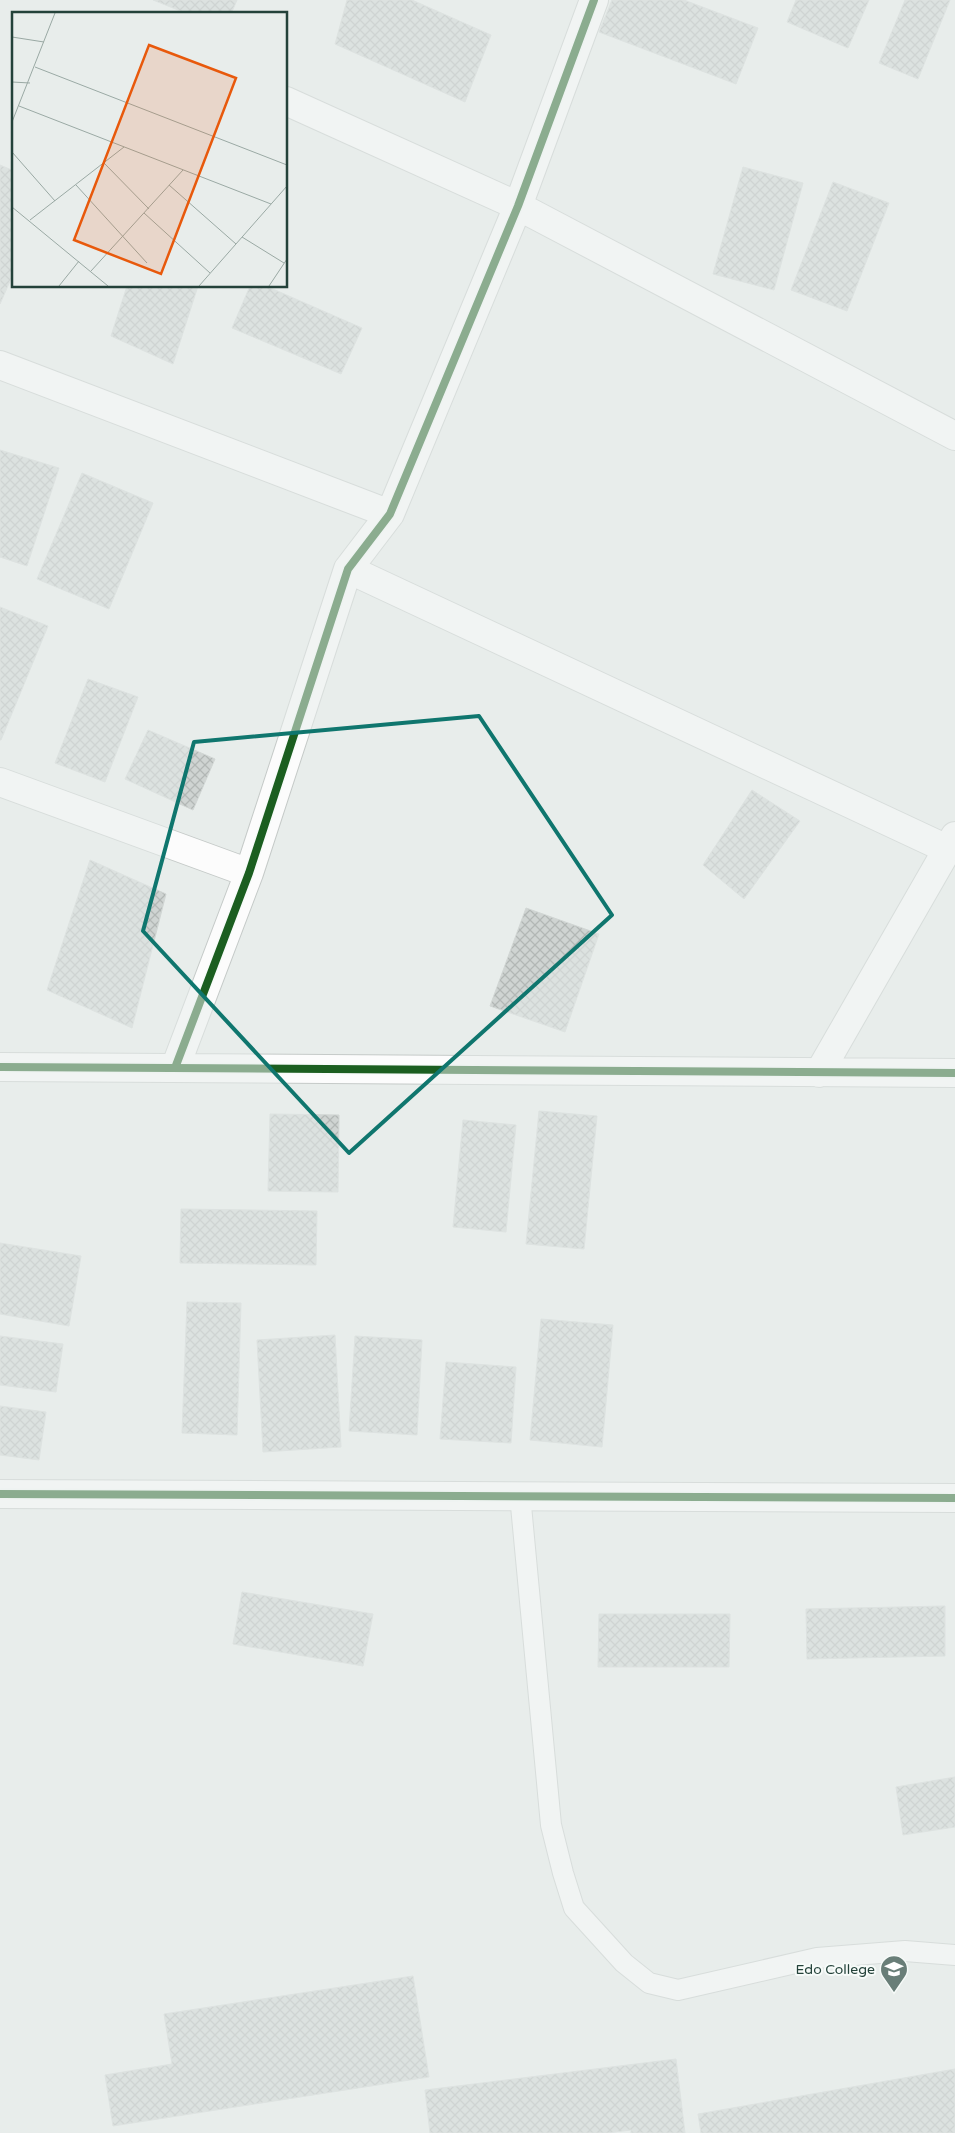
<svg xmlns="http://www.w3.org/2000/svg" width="955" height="2133" font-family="'Varela Round',sans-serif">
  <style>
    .building { fill: url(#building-cross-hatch); stroke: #d1d6d4 }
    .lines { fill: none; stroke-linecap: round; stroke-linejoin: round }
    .lane-casing { stroke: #c5cac8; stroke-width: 22 }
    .street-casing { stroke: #c5cac8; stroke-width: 30 }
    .lane { stroke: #fcfcfc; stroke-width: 20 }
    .street { stroke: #fcfcfc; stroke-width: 28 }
    .cycleway-casing { stroke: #f7fbf9; stroke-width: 11 }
    .cycleway { stroke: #1b5e20; stroke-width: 8 }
    .marked { fill: none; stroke: #0f766e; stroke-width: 4; stroke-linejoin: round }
    .labels { text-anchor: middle; stroke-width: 4; stroke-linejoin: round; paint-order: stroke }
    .poi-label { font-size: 14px; fill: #24423a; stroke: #f7fbf9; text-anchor: end }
    .inset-road { fill: none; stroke: #9aa9a4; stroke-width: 1 }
    .view { fill: #e8590c; fill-opacity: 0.15; stroke: #e8590c; stroke-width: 2.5 }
    .inset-edge { fill: none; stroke: #24423a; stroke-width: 2.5 }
  </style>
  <defs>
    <pattern id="building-cross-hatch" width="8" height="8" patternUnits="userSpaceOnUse" patternTransform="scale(1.25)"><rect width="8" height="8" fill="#cfd4d2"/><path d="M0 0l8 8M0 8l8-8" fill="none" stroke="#b2b7b5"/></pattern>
  </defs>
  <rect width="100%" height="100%" fill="#e8edeb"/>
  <path class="building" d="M 153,0 L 237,0 L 231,14 L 188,14 Z
    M 347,0 L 412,0 L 491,35 L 465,102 L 335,44 Z
    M 612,0 L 684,0 L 758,28 L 736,84 L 599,32 Z
    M 796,0 L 869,0 L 848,48 L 787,22 Z
    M 905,0 L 950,0 L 918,79 L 879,63 Z
    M 0,165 L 14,171 L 14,272 L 0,304 Z
    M 743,167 L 803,183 L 774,290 L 713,274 Z
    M 833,182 L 889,203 L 847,311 L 791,290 Z
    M 127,286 L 198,286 L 173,364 L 111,336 Z
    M 250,286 L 266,286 L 362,328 L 341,374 L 232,328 Z
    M 0,450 L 59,468 L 27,566 L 0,557 Z
    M 82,473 L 153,503 L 109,609 L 37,579 Z
    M 0,607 L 48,626 L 1,740 L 0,740 Z
    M 88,679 L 138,697 L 105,782 L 55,763 Z
    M 148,730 L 215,759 L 193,810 L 125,779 Z
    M 752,790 L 800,821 L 744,899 L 703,865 Z
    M 90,860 L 166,894 L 132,1028 L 47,990 Z
    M 526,908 L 599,934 L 565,1032 L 490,1006 Z
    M 539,1111 L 597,1116 L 584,1249 L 526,1244 Z
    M 270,1114 L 339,1115 L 338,1192 L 268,1191 Z
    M 463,1120 L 516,1125 L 506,1232 L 453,1227 Z
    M 181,1209 L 317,1211 L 316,1265 L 180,1263 Z
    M 0,1243 L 81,1256 L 69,1326 L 0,1314 Z
    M 187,1302 L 241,1303 L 237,1435 L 182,1433 Z
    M 541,1319 L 613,1325 L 602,1447 L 530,1440 Z
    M 335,1335 L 341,1447 L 263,1452 L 257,1340 Z
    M 0,1336 L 63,1344 L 56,1392 L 0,1385 Z
    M 355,1336 L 422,1340 L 417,1435 L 349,1431 Z
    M 446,1362 L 516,1367 L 511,1443 L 440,1439 Z
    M 0,1406 L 46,1412 L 39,1460 L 0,1455 Z
    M 242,1592 L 373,1614 L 363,1666 L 233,1644 Z
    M 945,1606 L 945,1656 L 807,1659 L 806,1609 Z
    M 599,1614 L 730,1614 L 729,1667 L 598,1667 Z
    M 955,1777 L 955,1827 L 903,1835 L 896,1787 Z
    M 413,1976 L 429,2077 L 113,2126 L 105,2075 L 172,2064 L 164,2014 Z
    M 676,2059 L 685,2133 L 631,2133 L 631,2130 L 607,2133 L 430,2133 L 425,2090 Z
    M 955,2069 L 955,2133 L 701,2133 L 698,2114 Z"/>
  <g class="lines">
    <g class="lane-casing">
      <path id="lane" d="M 520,1495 L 551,1825 L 563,1873 L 574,1908 L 624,1963 L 649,1983 L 678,1990 L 817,1958 L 905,1951 L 955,1955"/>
    </g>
    <g class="street-casing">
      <path id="street" d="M 286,101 L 518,206 L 955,436
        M 0,365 L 390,514
        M 348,569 L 947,849
        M 0,782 L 249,873
        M 0,1067 L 955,1073
        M 175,1068 L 249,873 L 348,569 L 390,514 L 518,206 L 594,0
        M 819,1073 L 955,836
        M 0,1494 L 955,1498"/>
    </g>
    <use href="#lane" class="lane"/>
    <use href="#street" class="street"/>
    <g class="cycleway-casing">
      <path id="cycleway" d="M 0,1067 L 955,1073
        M 175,1068 L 249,873 L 348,569 L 390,514 L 518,206 L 594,0
        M 0,1494 L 955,1498"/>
    </g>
    <use href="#cycleway" class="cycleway"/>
  </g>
  <path d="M0 0H955V2133H0ZM 479,716 L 612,915 L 349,1153 L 143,931 L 194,742 Z" fill="#e8edeb" fill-opacity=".55" fill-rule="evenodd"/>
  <path class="marked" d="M 479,716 L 612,915 L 349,1153 L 143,931 L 194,742 Z"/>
  <defs>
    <g id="university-pin" transform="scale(1.4375)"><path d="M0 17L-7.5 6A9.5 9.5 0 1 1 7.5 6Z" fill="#697e78" stroke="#f7fbf9"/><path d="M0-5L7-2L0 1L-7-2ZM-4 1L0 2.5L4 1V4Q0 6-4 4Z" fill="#fff"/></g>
  </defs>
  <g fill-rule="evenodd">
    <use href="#university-pin" x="894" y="1969"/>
  </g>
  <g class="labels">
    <g class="poi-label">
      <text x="875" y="1974">Edo College</text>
    </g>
  </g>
  <g transform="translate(12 12)">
    <rect width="275" height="275" fill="#e8edeb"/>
    <path class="inset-road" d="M 0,25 L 32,30M 23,55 L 275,153M 0,70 L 18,71M 7,94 L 259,192M 0,110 L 43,1M 0,140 L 43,189M 92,151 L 137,197M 64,173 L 135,251M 157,173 L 224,232M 0,195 L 96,274M 132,201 L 198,261M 18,208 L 112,135M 230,225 L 272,251M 79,259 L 171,158M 47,274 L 67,249M 187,274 L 275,174M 257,274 L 275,247"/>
    <path class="view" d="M 137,33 L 224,66 L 149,262 L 62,228 Z"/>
    <rect width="275" height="275" class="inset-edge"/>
  </g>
</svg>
